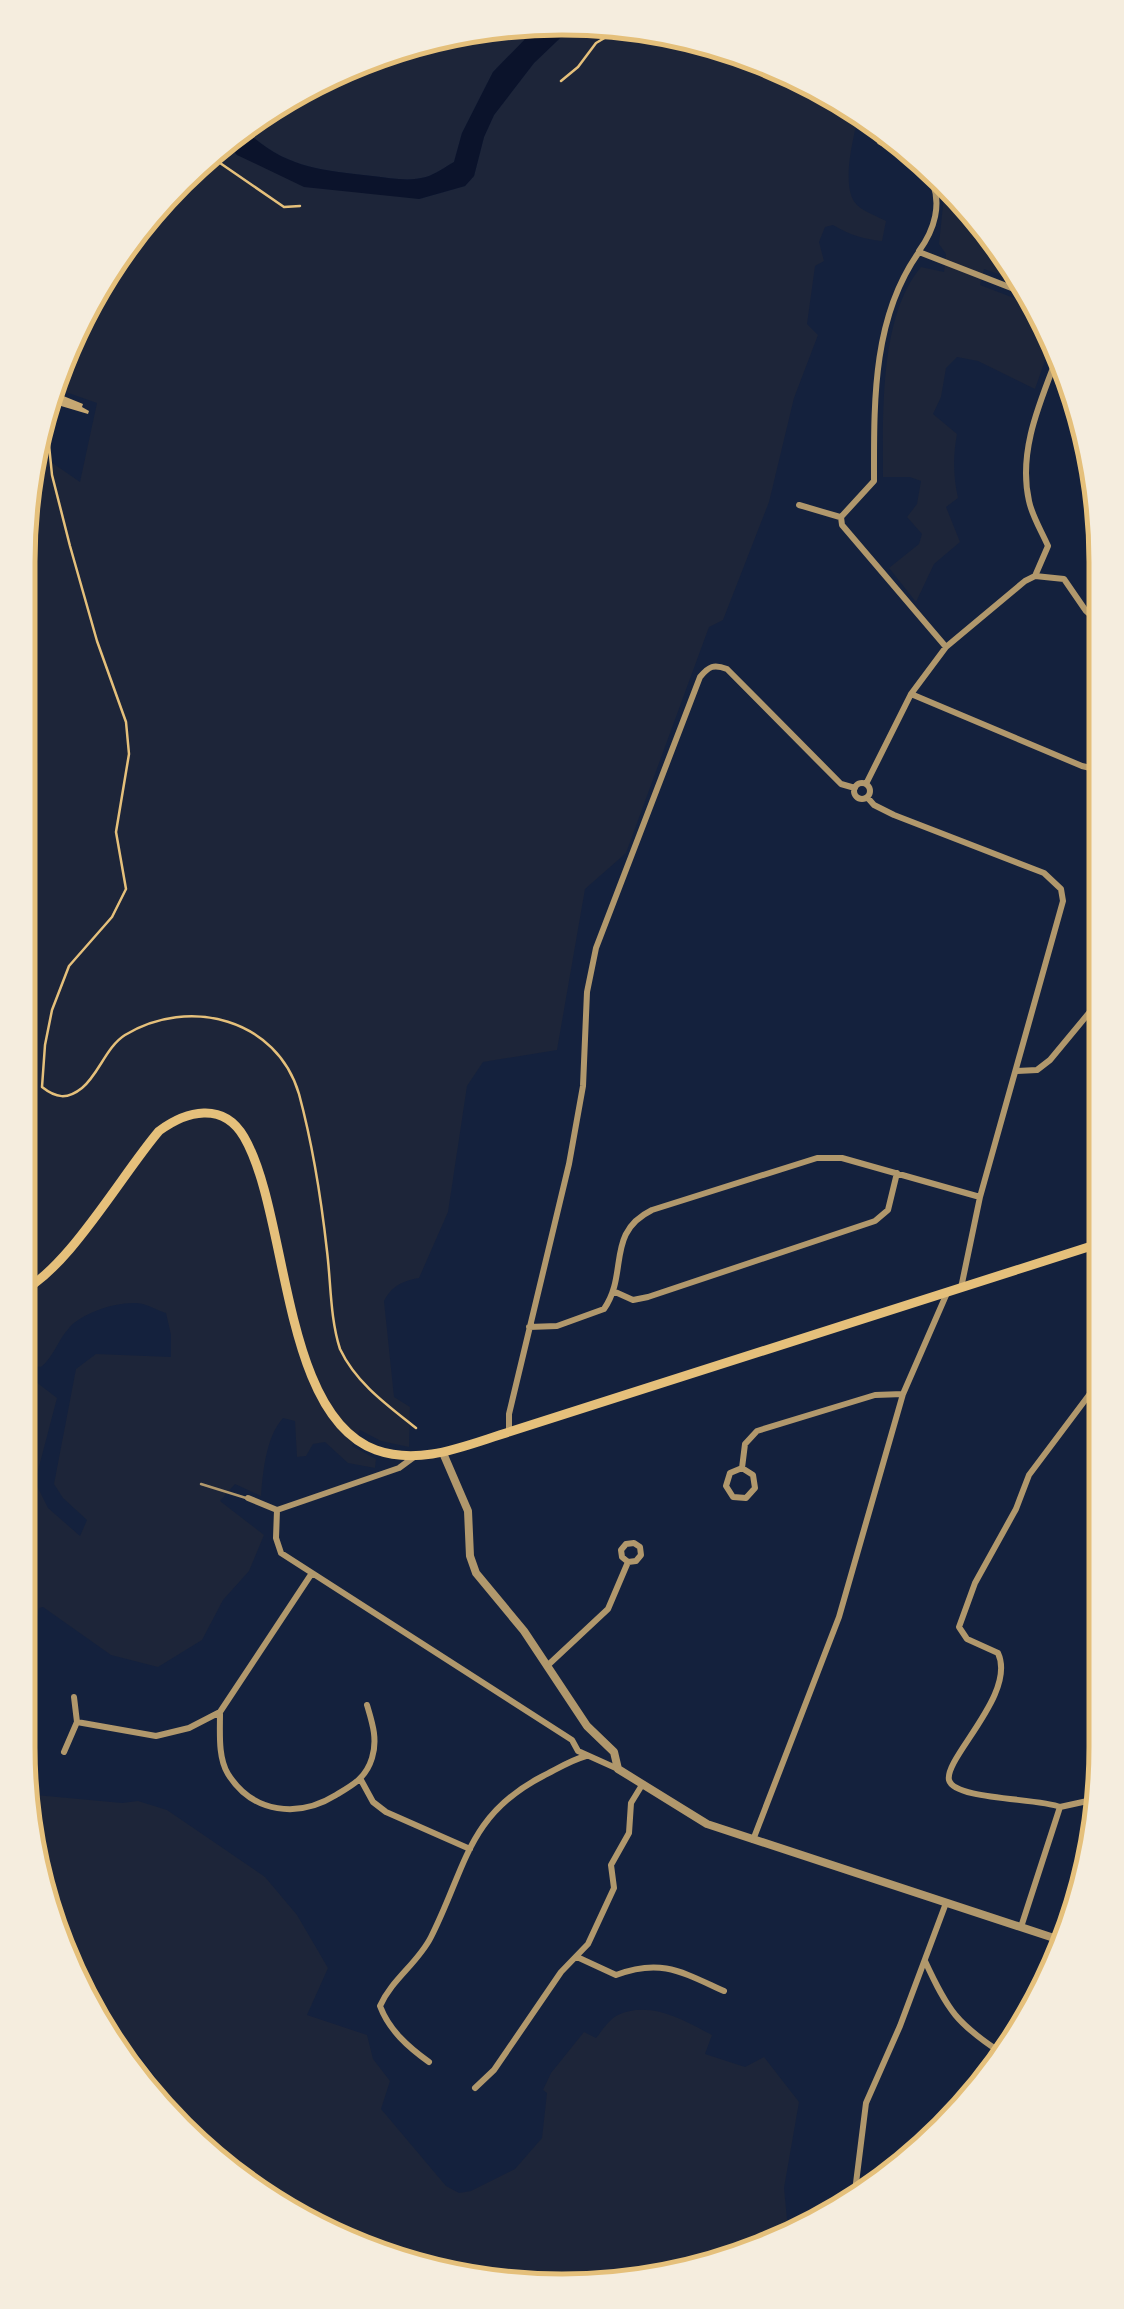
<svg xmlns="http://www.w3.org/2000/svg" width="1124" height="2309" font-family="Rubik,sans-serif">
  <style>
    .green { fill: #1d2539 }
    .water { fill: #0b132b }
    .building { fill: #c6a872 }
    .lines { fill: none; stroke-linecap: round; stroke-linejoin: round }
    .path { stroke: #e5c07b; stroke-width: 2.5 }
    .service { stroke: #b1986c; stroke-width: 2.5 }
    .minor { stroke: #b1986c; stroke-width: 6 }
    .tertiary { stroke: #b1986c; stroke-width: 8 }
    .primary { stroke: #e5c07b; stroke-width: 9 }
    .rim { fill: none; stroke: #e5c07b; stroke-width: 5 }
  </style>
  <rect width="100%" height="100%" fill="#14213d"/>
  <path class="green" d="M 597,19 L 802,73 L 860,109 C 855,131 839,188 857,205 C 864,212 877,216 886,221 L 882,241 C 863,239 850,235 833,225 L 825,227 L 819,242 L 824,261 L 815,266 L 807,324 L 818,335 L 794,398 L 769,502 L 723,620 L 709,627 L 626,853 L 585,889 L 557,1050 L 483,1062 L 467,1086 L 448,1212 L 419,1278 C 402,1281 392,1286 384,1301 L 394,1397 L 410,1407 L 409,1447 L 381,1441 L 360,1430 L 352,1446 L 376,1459 L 375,1468 L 348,1463 L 325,1442 L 313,1444 L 306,1456 L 297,1457 L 295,1421 L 283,1418 C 266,1437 263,1471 261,1496 L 235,1484 L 220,1501 L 264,1535 L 249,1571 L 223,1600 L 202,1640 L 158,1667 L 111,1655 L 43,1607 L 39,1608 L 21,1694 L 21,1733 L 18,1740 L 18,1368 L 57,1398 L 35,1482 L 48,1508 L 80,1536 L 87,1520 L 63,1498 L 54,1484 L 76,1369 L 96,1354 L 171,1357 L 171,1335 L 166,1313 C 158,1311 151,1306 143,1304 C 123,1299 82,1312 69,1328 C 58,1340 54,1356 41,1367 L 31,1366 L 18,1355 L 19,527 L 38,453 L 80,482 L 97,403 L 57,389 L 55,392 L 73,322 L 203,153 L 224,140 L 237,155 L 419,199 L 465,186 L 474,176 L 484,137 L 494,115 L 534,63 L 578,21 Z
    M 537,27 L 493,72 L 462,133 L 454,162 C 445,167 436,174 426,177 C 409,182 390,178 372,176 C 319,170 284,168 244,129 L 386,47 Z
    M 935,171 L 994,231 L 1024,283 L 984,269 L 980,285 L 1038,307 L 1054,335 L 1035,389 L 978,361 L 957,357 L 946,368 L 941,397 L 933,414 L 957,434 C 953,455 953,476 958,498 L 946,507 L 960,542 L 934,564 L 916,602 L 889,568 L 919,544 L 922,534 L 907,517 L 917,504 L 921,481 L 910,477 L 883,477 C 883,415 879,316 921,267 L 944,272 L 946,254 L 939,244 L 944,195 Z
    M 25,1794 L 122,1803 L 138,1801 L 167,1810 L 265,1877 L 297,1915 L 328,1968 L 307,2015 L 367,2035 L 373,2059 L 390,2081 L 381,2109 L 446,2186 L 459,2193 L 471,2191 L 515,2169 L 542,2138 L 547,2093 L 543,2090 L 551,2073 L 584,2032 L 596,2038 C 602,2031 609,2019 618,2015 C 651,2000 685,2021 712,2035 L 705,2054 L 745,2067 L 764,2057 L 799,2102 L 784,2188 L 789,2240 L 633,2287 L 455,2281 L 260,2200 L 192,2137 L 193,2129 L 139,2055 L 119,2057 L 47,1923 Z"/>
  <path class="water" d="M 578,21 L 534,63 L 494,115 L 484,137 L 474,176 L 465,186 L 419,199 L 304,187 L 237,155 L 224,140 L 244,129 C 284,168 319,170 372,176 C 390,178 409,182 426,177 C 436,174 445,167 454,162 L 462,133 L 493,72 L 537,27 Z"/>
  <path class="building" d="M 56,393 L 83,404 L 82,407 L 89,411 L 88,414 L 61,406 L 52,431 L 45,429 Z"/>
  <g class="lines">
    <path class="path" d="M 561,81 L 578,67 L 596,43 L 625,26
      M 204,152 L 284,207 L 300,206
      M 48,435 L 52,475 L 70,546 L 97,641 L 126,722 L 129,754 L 116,832 L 126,889 L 112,917 L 69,966 L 52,1010 L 45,1045 L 42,1087 C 56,1098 67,1100 82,1088 C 99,1074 106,1047 125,1035 C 189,996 277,1019 299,1094 C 313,1146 321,1197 327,1251 C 331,1283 330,1318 340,1349 C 356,1383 387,1405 416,1428"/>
    <path class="service" d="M 201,1484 L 246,1498"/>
    <path class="minor" d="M 880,142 C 936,157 953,204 919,251
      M 1061,347 C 1043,396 1017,448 1029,501 C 1032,516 1042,532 1048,546 L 1035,576 L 1064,579 L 1086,611 L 1102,625
      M 799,505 L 840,517
      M 946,647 L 842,525 L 841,517 L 874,481 C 874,403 872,318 919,252 L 1032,296
      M 911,694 L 1082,766 L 1103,771
      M854 791a8 8 0 1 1 16 0a8 8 0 1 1-16 0Z
      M 866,784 L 911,694 L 946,647 L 1025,581 L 1035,576
      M 867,797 L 874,805 L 894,815 L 1044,873 L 1061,889 L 1063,901 L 980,1197 L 961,1288
      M 1017,1071 L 1037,1070 L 1050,1060 L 1103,996
      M 1099,1243 L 1104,1225
      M 1092,1246 L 1104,1300
      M 613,1291 L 633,1300 L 648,1297 L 875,1221 L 888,1210 L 897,1173
      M 529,1327 L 557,1326 L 604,1309 C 629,1273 605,1233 652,1210 L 817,1158 L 842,1158 L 980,1197
      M 509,1432 L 509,1414 L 569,1164 L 583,1086 L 587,992 L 596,948 L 700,677 C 709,666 714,664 727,669 L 841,784 L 855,788
      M 742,1468 L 745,1444 L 757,1431 L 875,1395 L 903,1394
      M 742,1468 L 753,1475 L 755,1488 L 746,1498 L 733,1497 L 726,1486 L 730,1473 Z
      M 248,1498 L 277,1510 L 399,1468 L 414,1457
      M 277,1510 L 276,1538 L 281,1553 L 572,1740 L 578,1751 L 618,1769
      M 547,1666 L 608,1609 L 628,1562 L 636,1561 L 641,1555 L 640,1547 L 634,1543 L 626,1544 L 621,1550 L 622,1557 L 628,1562
      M 220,1714 C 220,1733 218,1758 228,1774 C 253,1814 299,1818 336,1795 C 353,1785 366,1778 372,1758 C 378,1739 372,1722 367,1705
      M 77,1722 L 156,1736 L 189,1728 L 220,1712 L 312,1573
      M 64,1752 L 77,1722 L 74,1697
      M 361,1780 L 373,1802 L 386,1812 L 470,1849
      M 1060,1807 C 1039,1798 954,1800 949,1780 C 944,1758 1017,1694 998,1653 L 967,1639 L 959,1627 L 975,1583 L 1016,1509 L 1029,1475 L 1104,1375
      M 753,1840 L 839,1617 L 903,1394 L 947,1293
      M 1021,1927 L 1060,1807 L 1101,1798
      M 577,1957 L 616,1975 C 661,1958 682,1972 724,1991
      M 925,1961 C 948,2011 957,2024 1003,2054
      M 429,2062 C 408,2047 389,2030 380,2006 C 392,1979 418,1963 431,1937 C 466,1868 467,1815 543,1776 C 557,1769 571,1760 586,1756
      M 475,2088 L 494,2070 L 561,1972 L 588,1944 L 614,1888 L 611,1865 L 629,1833 L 631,1803 L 642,1785
      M 168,2114 L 180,2119 L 186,2131
      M 854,2199 L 866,2103 L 900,2026 L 946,1903"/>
    <path class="tertiary" d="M 443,1453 L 468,1511 L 470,1556 L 476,1573 L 524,1631 L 587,1726 L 614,1752 L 618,1769 L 707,1824 L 1063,1941"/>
    <path class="primary" d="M 18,1293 C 66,1273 122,1174 159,1131 C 186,1111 223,1101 244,1137 C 289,1214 281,1416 376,1450 C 421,1466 466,1445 509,1432 L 1104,1242"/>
  </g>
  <path d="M0 0H1124V2309H0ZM562 35H562A527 527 0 0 1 1089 562V1747A527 527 0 0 1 562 2274H562A527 527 0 0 1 35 1747V562A527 527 0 0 1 562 35Z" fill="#f5edde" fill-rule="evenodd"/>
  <path class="rim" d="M562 35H562A527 527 0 0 1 1089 562V1747A527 527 0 0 1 562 2274H562A527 527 0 0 1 35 1747V562A527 527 0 0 1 562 35Z"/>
</svg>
